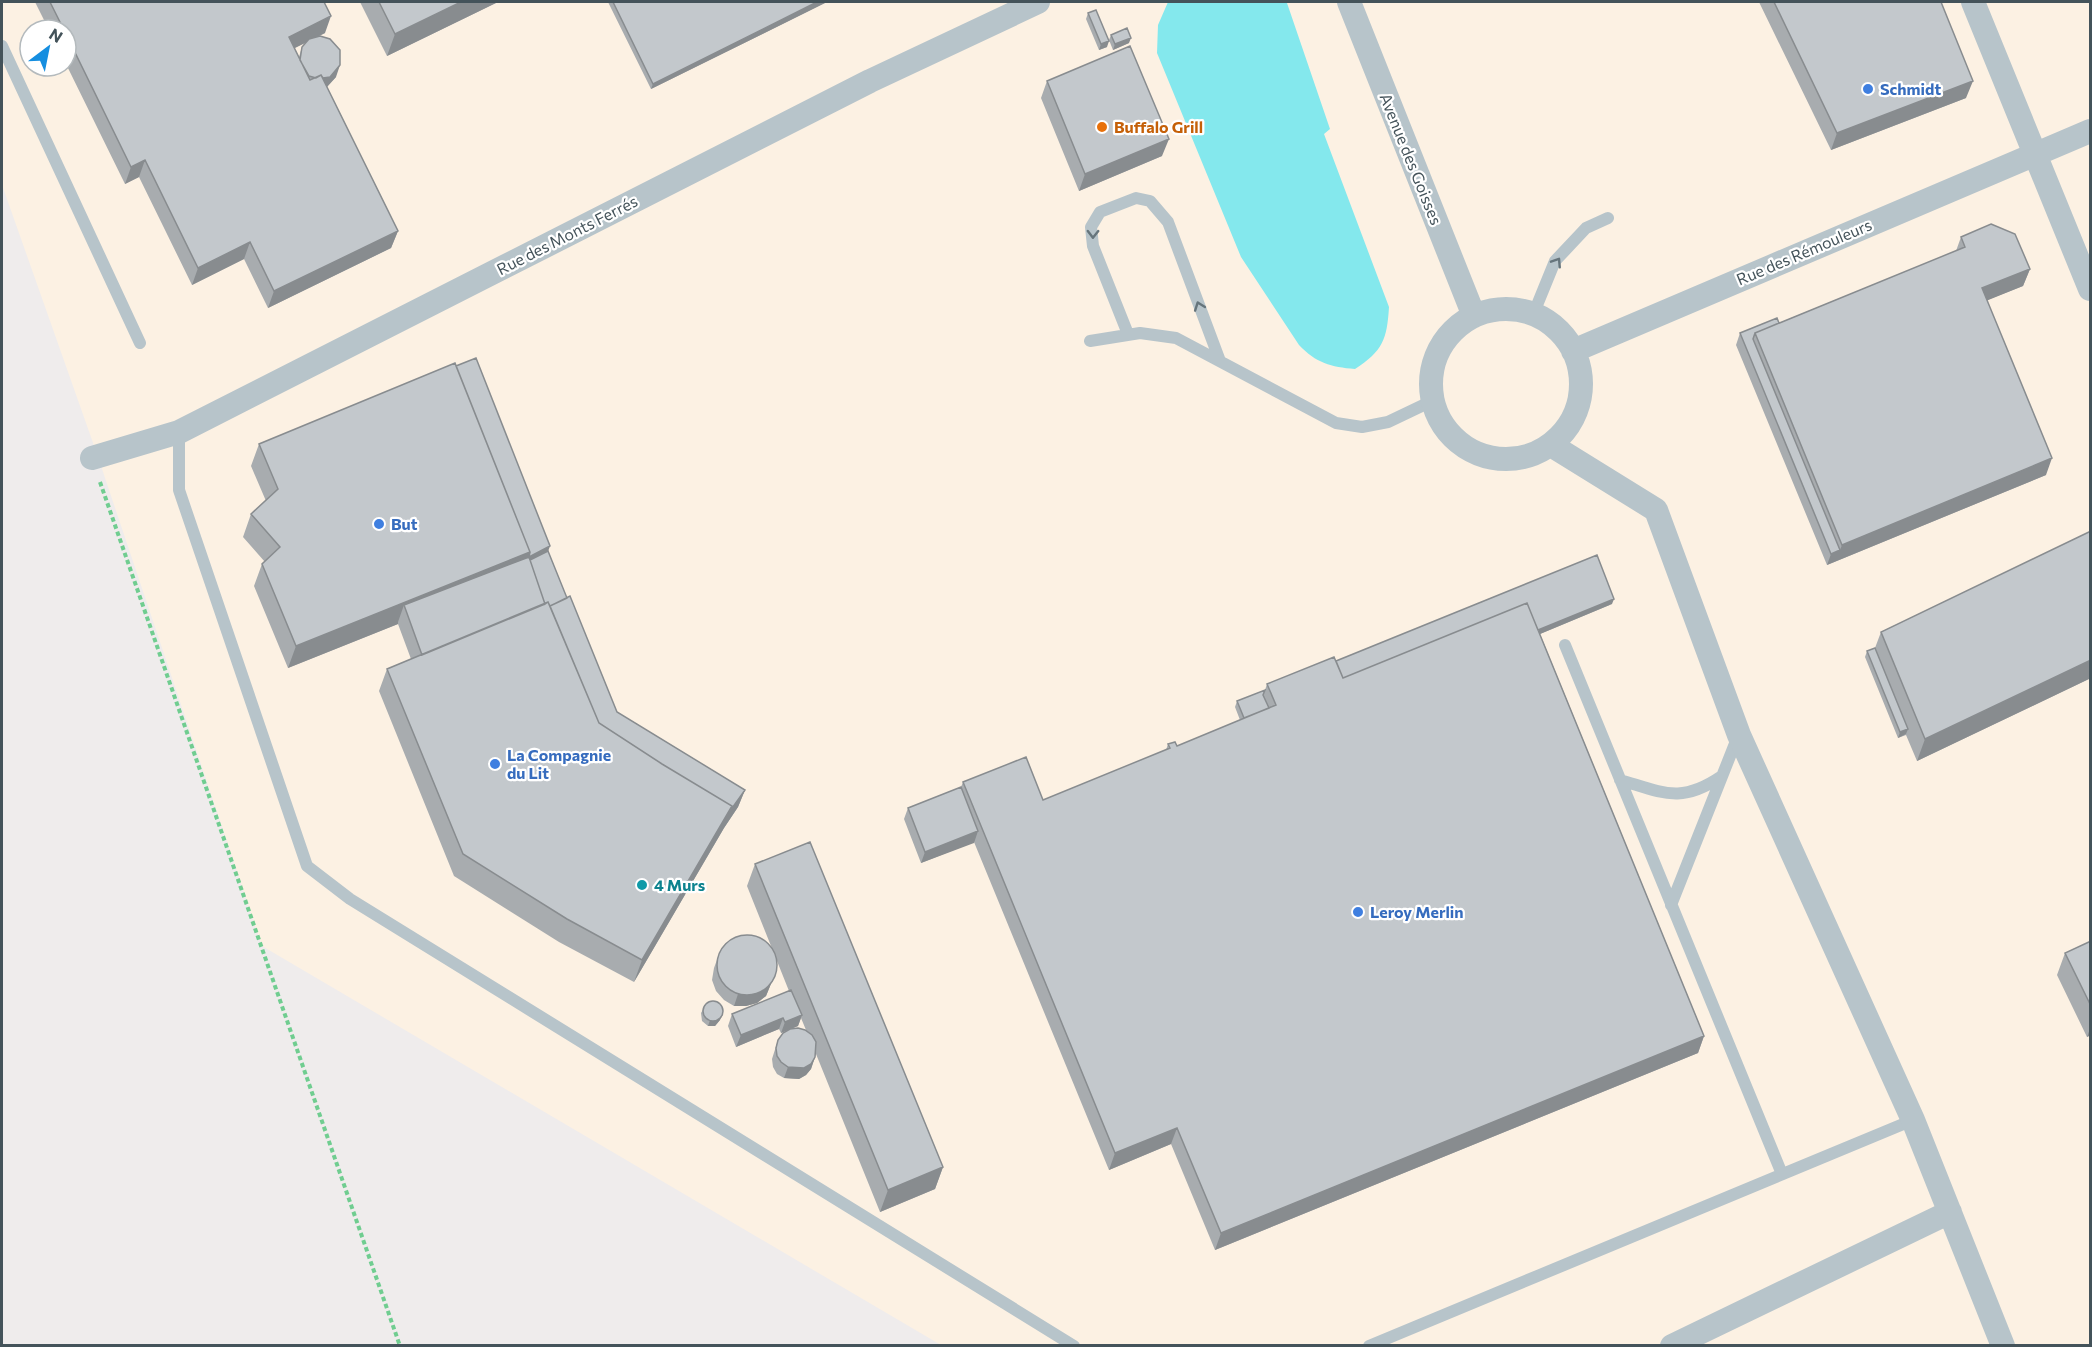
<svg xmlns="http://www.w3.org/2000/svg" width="2092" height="1347" font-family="Commissioner,sans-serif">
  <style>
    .commercial { fill: #fcf1e3; fill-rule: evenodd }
    .water { fill: #84e8ed }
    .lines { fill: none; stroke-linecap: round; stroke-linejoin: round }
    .path { stroke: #70cd90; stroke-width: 4; stroke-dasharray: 4.5 3; stroke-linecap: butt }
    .service { stroke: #b7c4ca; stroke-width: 12 }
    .minor { stroke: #b7c4ca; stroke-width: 24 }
    .wall { fill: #a8acaf; fill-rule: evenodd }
    .shaded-wall { fill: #888c8f }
    .building { fill: #c3c8cc; stroke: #888c8f; stroke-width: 1.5 }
    .oneway { stroke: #66757c }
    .shop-dot { fill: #3f7fe0; stroke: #fff; stroke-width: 2 }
    .food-dot { fill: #e8710a; stroke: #fff; stroke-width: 2 }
    .culture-dot { fill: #0f9aa8; stroke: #fff; stroke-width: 2 }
    .labels { text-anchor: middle; stroke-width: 4.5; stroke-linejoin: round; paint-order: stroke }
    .shop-label { font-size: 16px; font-weight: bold; fill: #366cbe; stroke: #fff; text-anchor: start }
    .food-label { font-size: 16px; font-weight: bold; fill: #c56008; stroke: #fff; text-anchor: start }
    .street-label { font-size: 16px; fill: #44535a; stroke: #fff }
    .culture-label { font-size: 16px; font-weight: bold; fill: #0d838f; stroke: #fff; text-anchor: start }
  </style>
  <rect width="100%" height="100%" fill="#efecec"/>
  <path class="commercial" d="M 2,2 L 2090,2 L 2090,1345 L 941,1345 L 262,946 L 97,454 L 2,185 ZM 30,30 L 66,30 L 66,66 L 30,66 Z"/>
  <path class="water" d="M 1168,2 L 1286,2 L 1287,3 L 1330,129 L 1324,134 L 1389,307 C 1387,339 1383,351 1355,369 C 1331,367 1316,363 1299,345 L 1241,257 L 1157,53 L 1158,25 Z"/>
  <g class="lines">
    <path class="path" d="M 100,482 L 400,1346"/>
    <path class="service" d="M 2,46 L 140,343
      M 1533,315 L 1555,261 L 1586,228 L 1608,218
      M 1128,334 L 1093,246 L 1091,227 L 1100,212 L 1136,198 L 1150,201 L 1168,222 L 1220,361
      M 1090,341 L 1140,333 L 1176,338 L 1336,423 L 1362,427 L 1388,422 L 1432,401
      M 179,432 L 179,490 L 307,866 L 350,899 L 1074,1346
      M 1565,645 L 1782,1174
      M 1620,780 C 1664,793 1681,804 1722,776
      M 1671,905 L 1738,736
      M 1369,1346 L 1913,1120"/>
    <path class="minor" d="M 1349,2 L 1474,316
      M 1973,2 L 2090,289
      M1431 384a75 75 0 1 1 150 0a75 75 0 1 1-150 0Z
      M 1573,351 L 2090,131
      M 1551,445 L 1656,510 L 1739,735 L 1913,1120 L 2003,1346
      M 92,458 L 179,432 L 870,81 L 1038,2
      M 1672,1346 L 1950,1212"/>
  </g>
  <path class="wall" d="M 35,2 L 324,2 L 325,33 L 317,37 L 336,77 L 327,87 L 398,231 L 391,248 L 268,308 L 244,259 L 192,285 L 139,177 L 125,184 L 66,64 L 66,30 L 49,30 ZM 307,42 L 302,47 L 299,57 L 294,48 Z
    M 360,2 L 498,2 L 387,56 Z
    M 608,2 L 827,2 L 651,89 Z
    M 1759,2 L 1941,2 L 1966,98 L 1831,150 Z
    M 1088,13 L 1107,47 L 1099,50 L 1086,19 Z
    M 1111,35 L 1129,43 L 1113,50 L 1109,40 Z
    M 1047,81 L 1162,156 L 1079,191 L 1041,98 Z
    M 1961,237 L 2030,269 L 2023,286 L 1987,300 L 2046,475 L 1827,565 L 1736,345 L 1740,333 L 1779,323 L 1956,251 Z
    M 259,444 L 548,551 L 567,598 L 617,712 L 745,790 L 738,807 L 724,828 L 634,982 L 559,942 L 454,876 L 379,691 L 387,669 L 411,659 L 398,624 L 288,668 L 254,586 L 262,564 L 265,562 L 243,537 L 251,514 L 266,501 L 251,466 Z
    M 2091,531 L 2091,678 L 1917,761 L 1906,735 L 1898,738 L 1865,657 L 1867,651 L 1875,648 L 1881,632 Z
    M 1612,604 L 1540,634 L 1704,1036 L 1698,1053 L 1215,1250 L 1171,1144 L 1109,1170 L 974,842 L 921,863 L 904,819 L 908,808 L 961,787 L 963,782 L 1043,800 L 1166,750 L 1168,744 L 1177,746 L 1240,720 L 1235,707 L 1237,701 L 1265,690 L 1267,684 L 1336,661 Z
    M 755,864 L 943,1167 L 935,1189 L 880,1212 L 816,1054 L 811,1069 L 806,1075 L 799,1079 L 784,1078 L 777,1074 L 773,1067 L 772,1059 L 778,1040 L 786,1031 L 781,1033 L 779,1029 L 736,1047 L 728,1026 L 732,1014 L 789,991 L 747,886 ZM 801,1018 L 806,1030 L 791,1029 L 798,1026 Z
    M 2091,941 L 2091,1035 L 2087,1037 L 2057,975 L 2065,953 Z
    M 718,957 L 775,974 L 766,996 L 757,1003 L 746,1006 L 734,1006 L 724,1000 L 716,991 L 712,980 L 714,968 Z
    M 704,1008 L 720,1020 L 715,1026 L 708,1026 L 702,1021 L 701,1013 Z"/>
  <path class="shaded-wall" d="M 461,2 L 498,2 L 387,56 L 395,34 Z
    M 817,2 L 827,2 L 651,89 L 653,84 Z
    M 331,16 L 325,33 L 283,54 L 289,37 Z
    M 1131,38 L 1129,43 L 1113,50 L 1115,44 Z
    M 1109,41 L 1107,47 L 1099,50 L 1101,44 Z
    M 340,65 L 336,77 L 325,89 L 319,79 Z
    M 1973,81 L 1966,98 L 1831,150 L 1837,133 Z
    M 1169,139 L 1162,156 L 1079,191 L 1085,174 Z
    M 145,160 L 139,177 L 125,184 L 131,167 Z
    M 398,231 L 391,248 L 268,308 L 274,291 Z
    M 250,242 L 244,259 L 192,285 L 198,268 Z
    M 2030,269 L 2023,286 L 1976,305 L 1982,288 Z
    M 2052,458 L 2046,475 L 1827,565 L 1831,554 L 1840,550 L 1842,545 Z
    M 550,546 L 544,563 L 404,605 L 398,622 L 398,624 L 288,668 L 296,646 L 530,552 Z
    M 1614,599 L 1612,604 L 1528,639 L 1530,633 Z
    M 2091,660 L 2091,678 L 1917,761 L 1925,739 Z
    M 1908,729 L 1906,734 L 1898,738 L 1900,732 Z
    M 745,790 L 738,807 L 724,828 L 730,811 Z
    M 732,806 L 724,828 L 634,982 L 642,960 Z
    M 978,831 L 974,843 L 921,863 L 925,852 Z
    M 775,974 L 766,996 L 757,1003 L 746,1006 L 734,1006 L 738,994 Z
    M 723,1014 L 720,1020 L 715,1026 L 708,1026 L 710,1020 Z
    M 802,1015 L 798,1026 L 781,1033 L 785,1022 Z
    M 783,1018 L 779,1029 L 736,1047 L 741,1035 Z
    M 2091,1026 L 2091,1035 L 2087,1037 Z
    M 1704,1036 L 1698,1053 L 1215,1250 L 1221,1233 Z
    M 815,1057 L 811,1069 L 806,1075 L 799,1079 L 784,1078 L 788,1067 Z
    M 1177,1128 L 1171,1144 L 1109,1170 L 1115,1153 Z
    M 943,1167 L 935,1189 L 880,1212 L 888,1190 Z"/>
  <path class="building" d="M 50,2 L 324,2 L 331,16 L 289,37 L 310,80 L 321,75 L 398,231 L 274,291 L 250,242 L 198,268 L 145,160 L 131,167 L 66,34 L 66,30 L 64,30 Z
    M 379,2 L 461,2 L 395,34 Z
    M 613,2 L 817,2 L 653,84 Z
    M 1774,2 L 1941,2 L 1973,81 L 1837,133 Z
    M 1096,10 L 1109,41 L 1101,44 L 1088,13 Z
    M 1127,28 L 1131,38 L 1115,44 L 1111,35 Z
    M 320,36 L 330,39 L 340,50 L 340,65 L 330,77 L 323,78 L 321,75 L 316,78 L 309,76 L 300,60 L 302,47 L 309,39 Z
    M 1130,46 L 1169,139 L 1085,174 L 1047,81 Z
    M 1991,224 L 2015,234 L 2030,269 L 1982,288 L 2052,458 L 1842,545 L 1755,333 L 1965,247 L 1961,237 Z
    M 1777,318 L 1779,323 L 1755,333 L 1753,339 L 1840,550 L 1831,554 L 1740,333 Z
    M 476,358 L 550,546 L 529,557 L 530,552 L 456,366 Z
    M 455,363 L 530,552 L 296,646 L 262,564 L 280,547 L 251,514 L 278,489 L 259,444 Z
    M 2091,531 L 2091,660 L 1925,739 L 1881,632 Z
    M 548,551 L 567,598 L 550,606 L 548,602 L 545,604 L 530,560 Z
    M 1597,555 L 1614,599 L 1538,630 L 1527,603 L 1343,678 L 1336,661 Z
    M 529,557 L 545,604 L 422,655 L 404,605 Z
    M 570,596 L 617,712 L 745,790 L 730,811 L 732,806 L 662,764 L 599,723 L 550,606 Z
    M 548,602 L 599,723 L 662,764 L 732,806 L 642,960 L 567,919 L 463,854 L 387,669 Z
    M 1527,603 L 1704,1036 L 1221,1233 L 1177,1128 L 1115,1153 L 963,782 L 1026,757 L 1043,800 L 1170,748 L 1168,744 L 1175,742 L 1177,746 L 1276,705 L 1267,684 L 1334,657 L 1343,678 Z
    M 1875,648 L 1908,729 L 1900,732 L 1867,651 Z
    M 1265,690 L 1263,695 L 1269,708 L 1244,718 L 1237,701 Z
    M 961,787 L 978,831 L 925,852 L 908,808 Z
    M 810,842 L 943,1167 L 888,1190 L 755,864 Z
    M717 965a30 30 0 1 1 60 0a30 30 0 1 1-60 0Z
    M 2091,941 L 2091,1006 L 2065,953 Z
    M 791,990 L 802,1015 L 785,1022 L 783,1018 L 741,1035 L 732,1014 Z
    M703 1011a10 10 0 1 1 20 0a10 10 0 1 1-20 0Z
    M 798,1028 L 805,1030 L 812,1035 L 816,1042 L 815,1057 L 811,1064 L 804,1068 L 788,1067 L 781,1062 L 777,1056 L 776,1048 L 778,1040 L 783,1033 L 790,1029 Z"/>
  <defs><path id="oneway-chevron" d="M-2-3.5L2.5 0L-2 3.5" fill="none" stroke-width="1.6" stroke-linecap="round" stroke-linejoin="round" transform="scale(1.5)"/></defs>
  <g class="oneway">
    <use href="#oneway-chevron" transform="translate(1093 234) rotate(91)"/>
    <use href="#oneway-chevron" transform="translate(1557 262) rotate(-57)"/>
    <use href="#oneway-chevron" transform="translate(1199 306) rotate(-110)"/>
  </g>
  <g class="shop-dot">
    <circle cx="1868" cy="89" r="6"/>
    <circle cx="379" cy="524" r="6"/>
    <circle cx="495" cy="764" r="6"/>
    <circle cx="1358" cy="912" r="6"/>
  </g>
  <circle class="food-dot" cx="1102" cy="127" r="6"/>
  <circle class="culture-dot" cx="642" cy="885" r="6"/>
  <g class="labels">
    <g class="shop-label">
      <text x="1880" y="95">Schmidt</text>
      <text x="391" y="530">But</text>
      <text x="507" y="761">La Compagnie<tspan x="507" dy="18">du Lit</tspan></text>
      <text x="1370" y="918">Leroy Merlin</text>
    </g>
    <g class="food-label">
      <text x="1114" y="133">Buffalo Grill</text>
    </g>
    <g class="street-label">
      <text transform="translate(1411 159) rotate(68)" y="6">Avenue des Goisses</text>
      <text transform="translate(567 235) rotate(-27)" y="6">Rue des Monts Ferrés</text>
      <text transform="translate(1804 252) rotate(-23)" y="6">Rue des Rémouleurs</text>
    </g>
    <g class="culture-label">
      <text x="654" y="891">4 Murs</text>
    </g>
  </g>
  <rect width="2092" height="1347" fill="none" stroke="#44535a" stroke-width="6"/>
  <g transform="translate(48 48) rotate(32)"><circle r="28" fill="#ffffff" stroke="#b4babd" stroke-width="1.5"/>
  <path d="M0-4.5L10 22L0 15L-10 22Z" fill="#158ee0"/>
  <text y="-9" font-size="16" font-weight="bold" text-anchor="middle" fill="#44535a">N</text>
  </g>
</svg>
